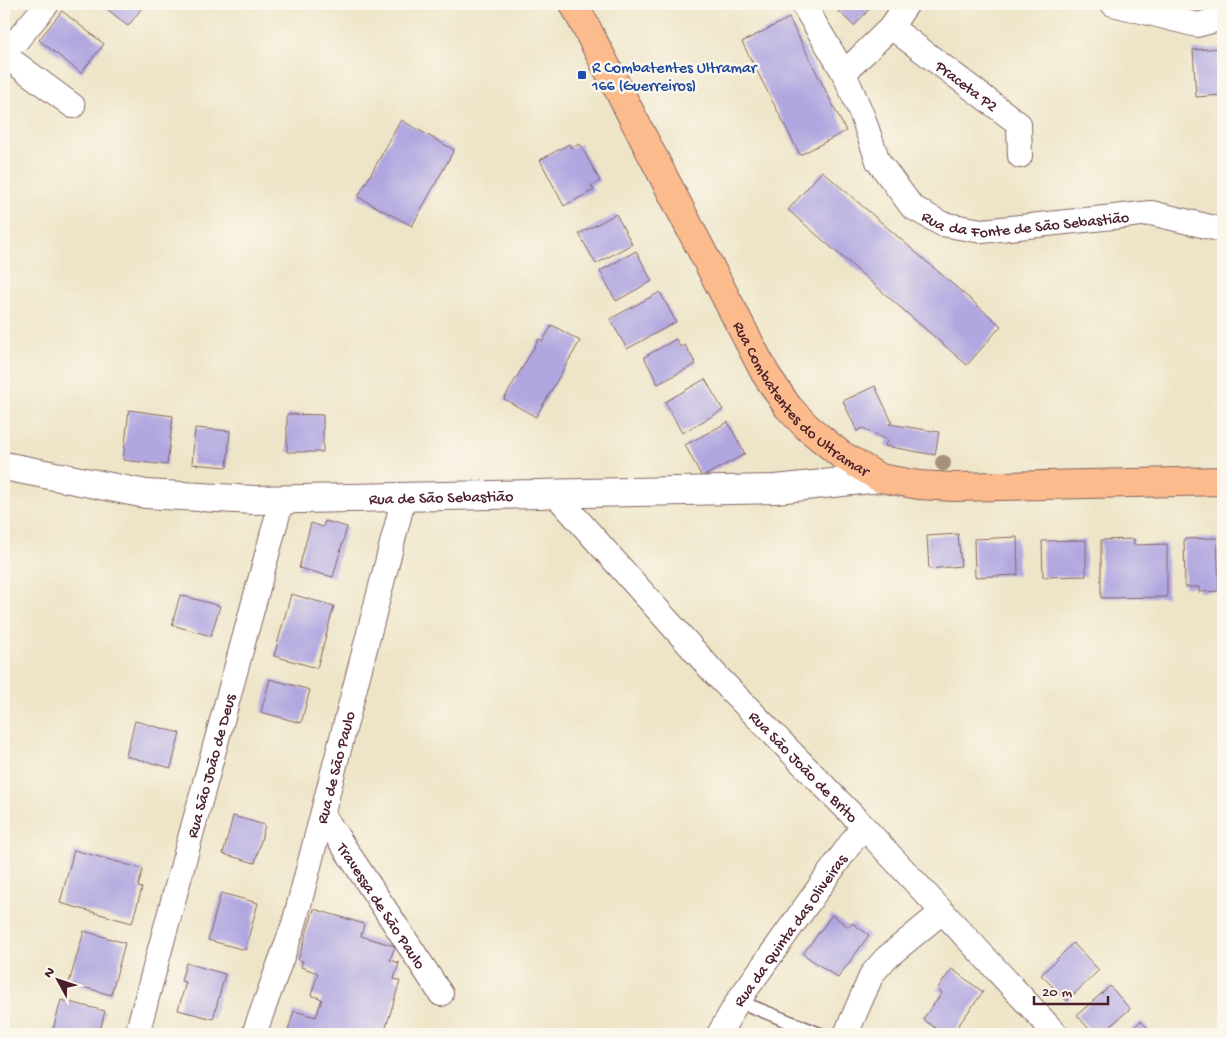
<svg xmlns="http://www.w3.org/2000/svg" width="1227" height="1038" font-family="'Gochi Hand',sans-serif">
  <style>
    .building { fill: #b0a6e0 }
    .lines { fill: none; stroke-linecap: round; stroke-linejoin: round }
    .service-casing { stroke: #836462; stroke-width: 15 }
    .minor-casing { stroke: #836462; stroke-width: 26 }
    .tertiary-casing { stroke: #836462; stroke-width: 30 }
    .primary-casing { stroke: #836462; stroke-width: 30 }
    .service { stroke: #fff; stroke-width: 12 }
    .minor { stroke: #fff; stroke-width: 24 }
    .tertiary { stroke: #fff; stroke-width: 28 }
    .primary { stroke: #fbbb8c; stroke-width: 28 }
    .tree { fill: #a4927b }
    .transit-dot { fill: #1a4fb4; stroke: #fbf7ec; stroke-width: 2 }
    .labels { text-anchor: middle; stroke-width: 5; stroke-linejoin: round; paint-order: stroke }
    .transit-label { font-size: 16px; fill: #164399; stroke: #fbf7ec; text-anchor: start }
    .street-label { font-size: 16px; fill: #4a1f2b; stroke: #fbf7ec }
  </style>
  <rect width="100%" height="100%" fill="#fbf7ec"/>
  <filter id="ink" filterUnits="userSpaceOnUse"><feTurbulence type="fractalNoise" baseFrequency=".02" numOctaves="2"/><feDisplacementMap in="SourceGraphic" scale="10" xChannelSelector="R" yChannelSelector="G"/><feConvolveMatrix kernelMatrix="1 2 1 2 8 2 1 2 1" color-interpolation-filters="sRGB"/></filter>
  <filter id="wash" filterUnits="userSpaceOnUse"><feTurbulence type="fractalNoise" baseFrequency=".0096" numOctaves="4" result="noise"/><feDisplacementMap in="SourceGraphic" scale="20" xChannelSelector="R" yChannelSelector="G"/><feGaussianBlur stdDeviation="1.12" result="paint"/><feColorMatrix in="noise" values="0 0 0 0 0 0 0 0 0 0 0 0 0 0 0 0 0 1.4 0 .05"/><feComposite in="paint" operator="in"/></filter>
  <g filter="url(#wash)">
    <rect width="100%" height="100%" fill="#eee5c8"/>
    <g id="blocks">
      <path class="building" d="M 101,4 L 145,4 L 128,26 Z
        M 831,4 L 874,4 L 854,26 Z
        M 62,11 L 104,44 L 81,73 L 39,40 Z
        M 789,18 L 846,131 L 800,155 L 742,42 Z
        M 1223,48 L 1223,95 L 1196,97 L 1193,50 Z
        M 401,120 L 454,150 L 412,226 L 358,197 Z
        M 569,144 L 571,148 L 580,144 L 600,181 L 591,186 L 594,190 L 564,206 L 540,160 Z
        M 822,171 L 1001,326 L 967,365 L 788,210 Z
        M 616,214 L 632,244 L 596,264 L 579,234 Z
        M 636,251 L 652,281 L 616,301 L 600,271 Z
        M 660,292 L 676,322 L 627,349 L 610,319 Z
        M 552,325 L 580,341 L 536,417 L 504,399 L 539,339 L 543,341 Z
        M 676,339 L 680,347 L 685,345 L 696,364 L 658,384 L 644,357 Z
        M 705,379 L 723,410 L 682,433 L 665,402 Z
        M 875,386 L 892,422 L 889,424 L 939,432 L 935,455 L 885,446 L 887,440 L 863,428 L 857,431 L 843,401 Z
        M 129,410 L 173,416 L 167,465 L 123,460 Z
        M 287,414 L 323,415 L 323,452 L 287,452 Z
        M 728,422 L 745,454 L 702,477 L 685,445 Z
        M 195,428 L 230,431 L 227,467 L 192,464 Z
        M 325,521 L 347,527 L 333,577 L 299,568 L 311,523 L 323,527 Z
        M 958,534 L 961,566 L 929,569 L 927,536 Z
        M 1017,537 L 1018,575 L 975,577 L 974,539 Z
        M 1217,538 L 1219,591 L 1199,592 L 1199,587 L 1185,587 L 1184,539 Z
        M 1134,539 L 1134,545 L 1167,544 L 1167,597 L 1101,598 L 1101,540 Z
        M 1086,540 L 1086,576 L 1043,577 L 1042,541 Z
        M 291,594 L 334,606 L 317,668 L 274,656 Z
        M 180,595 L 220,606 L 211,636 L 172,625 Z
        M 270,679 L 310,690 L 301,723 L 261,712 Z
        M 135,721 L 180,733 L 171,768 L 126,756 Z
        M 233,816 L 265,825 L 255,863 L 223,854 Z
        M 74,850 L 143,869 L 138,887 L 142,888 L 132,923 L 60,903 Z
        M 221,893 L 258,903 L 245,950 L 208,940 Z
        M 314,909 L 364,924 L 361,936 L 395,946 L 390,960 L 399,963 L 394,979 L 400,981 L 384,1034 L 287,1034 L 294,1011 L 316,1017 L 322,999 L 311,995 L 318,973 L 301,967 L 303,961 L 298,960 Z
        M 832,915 L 849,927 L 852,923 L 869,935 L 838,978 L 803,954 Z
        M 84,931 L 125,943 L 111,995 L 69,983 Z
        M 1073,943 L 1099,970 L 1067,1001 L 1041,975 Z
        M 186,963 L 225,974 L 213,1019 L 178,1010 L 186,982 L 181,981 Z
        M 952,969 L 983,992 L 952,1034 L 943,1034 L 923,1019 L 942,993 L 937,989 Z
        M 1110,986 L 1130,1009 L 1101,1034 L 1093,1034 L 1077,1015 Z
        M 61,1000 L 105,1011 L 99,1034 L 52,1034 Z
        M 1141,1021 L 1153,1034 L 1126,1034 Z"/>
    </g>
  </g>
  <g filter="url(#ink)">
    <use href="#blocks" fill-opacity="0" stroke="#836462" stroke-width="1"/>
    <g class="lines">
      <g class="service-casing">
        <path id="service" d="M 738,1001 L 820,1034"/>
      </g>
      <g class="minor-casing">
        <g id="minor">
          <path id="s1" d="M 803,4 L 844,73 L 862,115 L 878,161 L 912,207 L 942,224 L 982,231 L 1151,213 L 1223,230"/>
          <path d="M 1113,4 L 1197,25 L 1223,18"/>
          <path id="s2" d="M 891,27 L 1019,124 L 1020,156"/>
          <path d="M 4,46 L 17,40 L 47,4"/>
          <path d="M 4,55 L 73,106"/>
          <path d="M 844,73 L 891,27 L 907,4"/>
          <path id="s3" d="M 555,494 L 716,675 L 863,826 L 1056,1034"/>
          <path id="s4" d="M 323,815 L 441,994"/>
          <path id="s5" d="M 137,1034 L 282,499"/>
          <path id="s6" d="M 254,1034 L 294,924 L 404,497"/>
          <path id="s7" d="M 719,1034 L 738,1001 L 863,826"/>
          <path d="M 846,1034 L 872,974 L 886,958 L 942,912"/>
        </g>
      </g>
      <g class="tertiary-casing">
        <g id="tertiary">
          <path id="s8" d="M 4,466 L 146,494 L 254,500 L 776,489 L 880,478"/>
        </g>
      </g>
      <g class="primary-casing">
        <g id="primary">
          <path id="s9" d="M 574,4 L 765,373 L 788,407 L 807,427 L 840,454 L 880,478 L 919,485 L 954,487 L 1223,481"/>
        </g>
      </g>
      <use href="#service" class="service"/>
      <use href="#minor" class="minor"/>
      <use href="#tertiary" class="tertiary"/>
      <use href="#primary" class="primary"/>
    </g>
    <circle class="tree" cx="943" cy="463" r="8"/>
  </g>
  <rect class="transit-dot" x="577" y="70" width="10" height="10" rx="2.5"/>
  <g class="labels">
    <g class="transit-label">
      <text x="592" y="72">R Combatentes Ultramar<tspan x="592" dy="18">166 (Guerreiros)</tspan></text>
    </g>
    <g class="street-label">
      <text dy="6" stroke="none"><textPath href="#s2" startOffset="96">Praceta P2</textPath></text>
      <text dy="6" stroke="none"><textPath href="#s1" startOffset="350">Rua da Fonte de São Sebastião</textPath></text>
      <text dy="6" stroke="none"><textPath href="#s9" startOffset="459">Rua Combatentes do Ultramar</textPath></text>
      <text dy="6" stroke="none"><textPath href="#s8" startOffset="440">Rua de São Sebastião</textPath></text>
      <text dy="6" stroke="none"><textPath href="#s3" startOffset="369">Rua São João de Brito</textPath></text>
      <text dy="6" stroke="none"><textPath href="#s5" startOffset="278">Rua São João de Deus</textPath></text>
      <text dy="6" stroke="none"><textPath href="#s6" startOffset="279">Rua de São Paulo</textPath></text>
      <text dy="6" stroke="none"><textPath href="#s4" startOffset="108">Travessa de São Paulo</textPath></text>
      <text dy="6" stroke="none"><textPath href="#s7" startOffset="126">Rua da Quinta das Oliveiras</textPath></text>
    </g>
  </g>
  <rect width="1227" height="1038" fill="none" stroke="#fbf7ec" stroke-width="20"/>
  <g transform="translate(58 980) rotate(310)" stroke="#fbf7ec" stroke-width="4" paint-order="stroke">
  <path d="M0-4L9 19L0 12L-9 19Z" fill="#4a1f2b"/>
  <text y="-8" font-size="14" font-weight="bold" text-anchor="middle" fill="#4a1f2b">N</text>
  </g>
  <path d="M1034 996v8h74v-8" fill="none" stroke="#4a1f2b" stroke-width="2.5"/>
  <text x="1042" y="996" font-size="15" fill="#4a1f2b" stroke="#fbf7ec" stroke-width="4" paint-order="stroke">20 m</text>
</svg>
